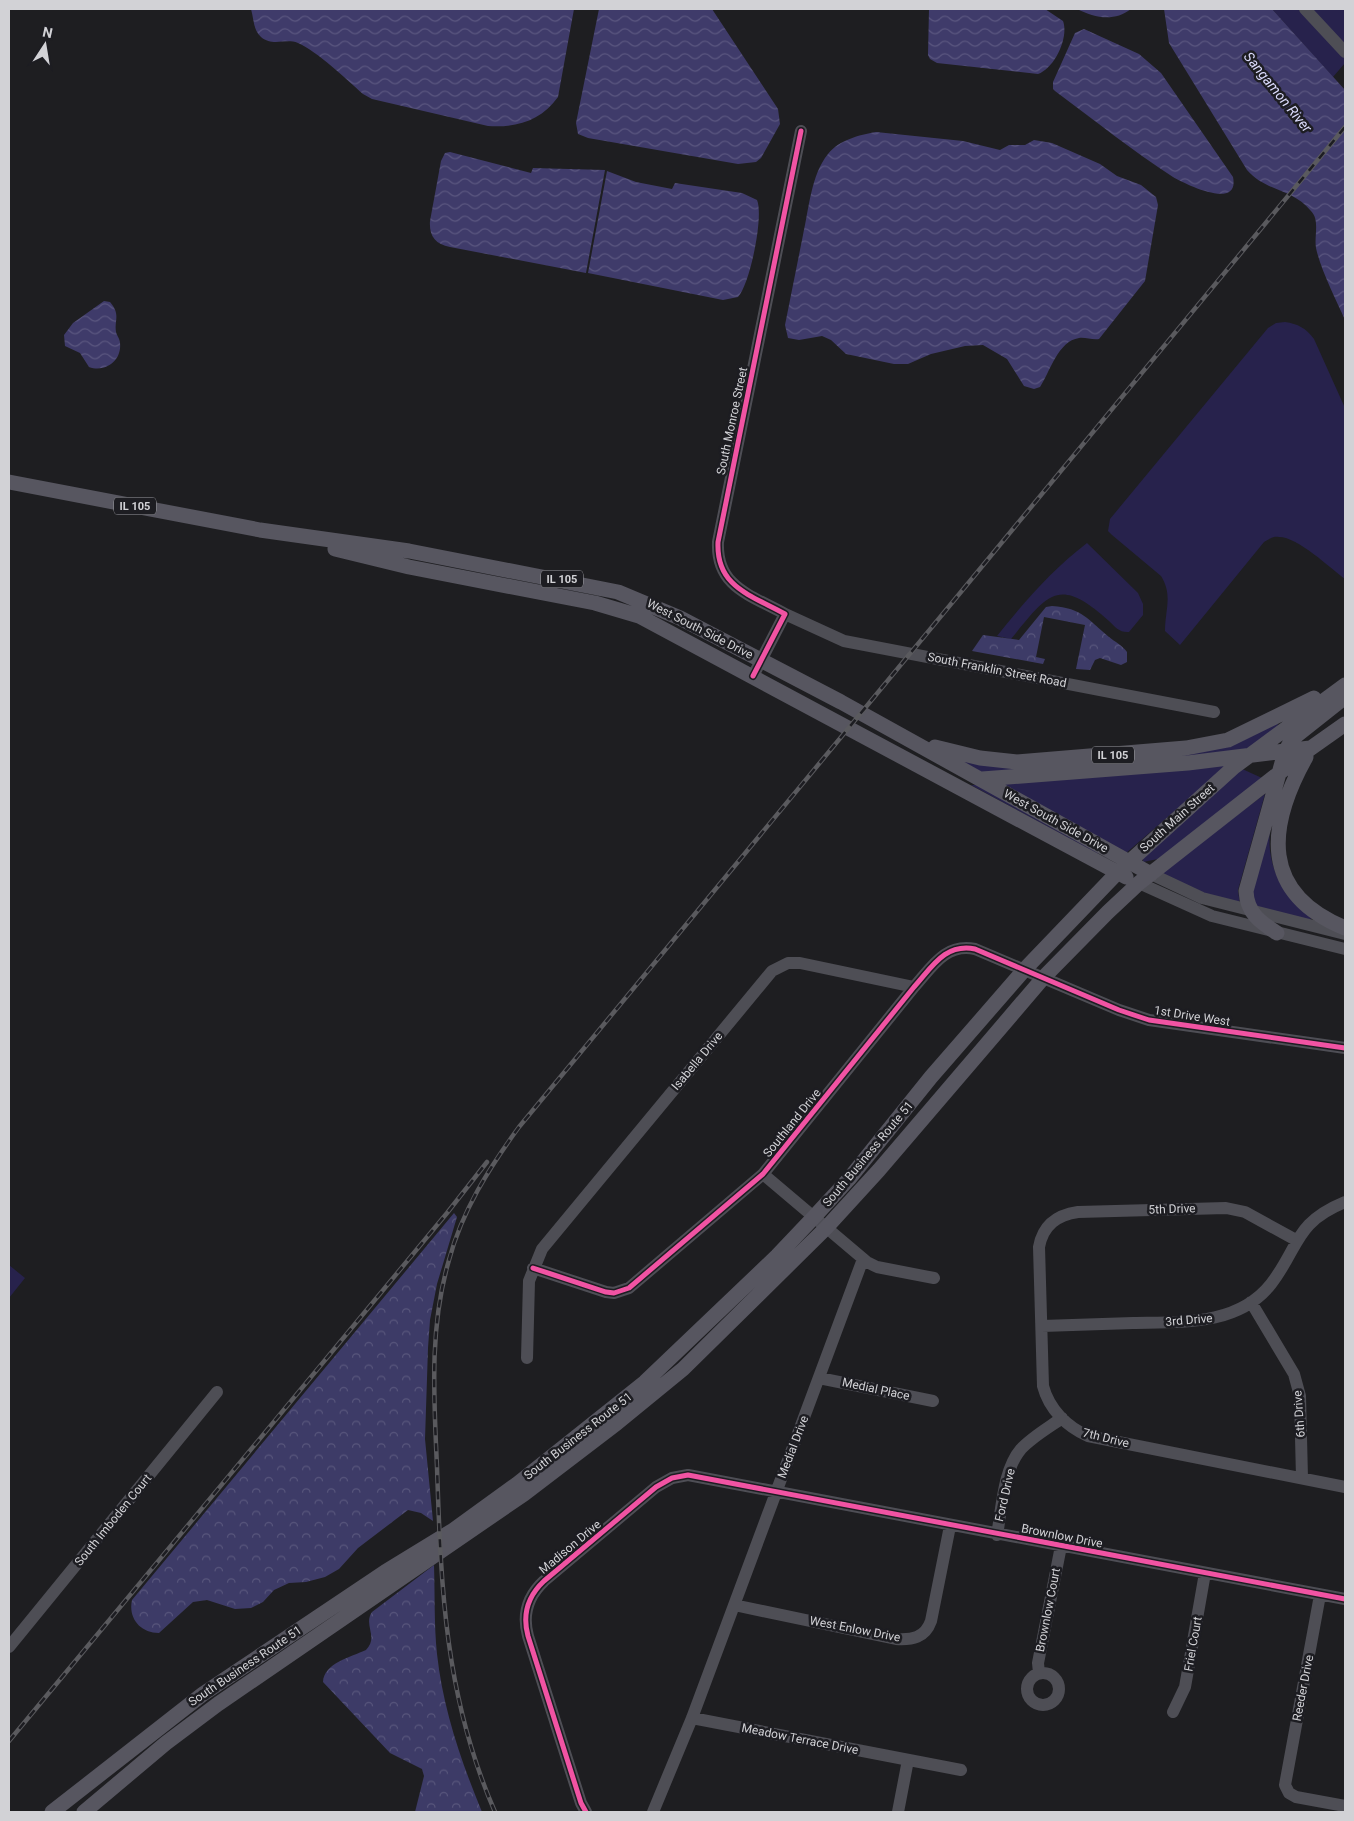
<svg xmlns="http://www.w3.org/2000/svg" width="1354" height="1821" font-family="Roboto,sans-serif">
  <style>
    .green { fill: #27224c }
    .forest { fill: url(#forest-crowns) }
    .water { fill: url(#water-waves) }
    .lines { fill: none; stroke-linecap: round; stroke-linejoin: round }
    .minor { stroke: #4e4e55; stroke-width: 12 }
    .major { stroke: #575660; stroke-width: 15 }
    .rail-casing { stroke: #5a5a5e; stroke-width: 4.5 }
    .rail { stroke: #1d1d22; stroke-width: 2.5; stroke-dasharray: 8; stroke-linecap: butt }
    .cycleway-casing { stroke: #1d1d22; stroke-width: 8 }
    .cycleway { stroke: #f153a3; stroke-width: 5 }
    .labels { text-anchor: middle; stroke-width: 5; stroke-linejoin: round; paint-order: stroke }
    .shield { fill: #1d1d22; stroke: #9c9ca0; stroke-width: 1 }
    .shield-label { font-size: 11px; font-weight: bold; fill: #d2d2d6 }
    .street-label { font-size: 12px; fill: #d2d2d6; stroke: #1d1d22 }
    .water-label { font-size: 14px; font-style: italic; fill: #dbdbfc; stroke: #1d1d22 }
  </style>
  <defs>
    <pattern id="forest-crowns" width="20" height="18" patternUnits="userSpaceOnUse" patternTransform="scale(1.25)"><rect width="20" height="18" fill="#3d3b67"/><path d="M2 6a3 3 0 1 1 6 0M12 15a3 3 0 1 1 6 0" fill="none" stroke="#58567c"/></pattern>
    <pattern id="water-waves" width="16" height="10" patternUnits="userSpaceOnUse" patternTransform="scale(1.25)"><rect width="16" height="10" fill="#3f3b6a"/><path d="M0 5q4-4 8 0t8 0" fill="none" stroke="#5a567f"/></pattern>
  </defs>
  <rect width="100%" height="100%" fill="#1e1e21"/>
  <path class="green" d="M 1272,9 L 1345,9 L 1345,63 L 1333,77 Z
    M 1285,322 C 1298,324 1306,328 1314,339 L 1345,408 L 1345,579 C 1330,568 1298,537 1279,537 C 1273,536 1269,539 1264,542 L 1180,645 L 1165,631 C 1165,610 1173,595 1161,576 L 1112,535 L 1108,531 L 1110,519 L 1268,328 L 1276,323 Z
    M 1087,543 L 1138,593 L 1143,604 L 1143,615 L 1129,632 C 1120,633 1115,627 1109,621 C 1058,575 1048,594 1011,639 L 997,636 C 1025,601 1052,570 1087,543 Z
    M 1279,721 L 1277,727 L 1245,751 L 982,776 L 955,756 L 1146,754 Z
    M 1230,763 L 1125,854 L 994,783 Z
    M 1240,768 L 1262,778 L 1172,849 L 1158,859 L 1143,862 L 1143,858 Z
    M 971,785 L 981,785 L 1099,849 L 1098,854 Z
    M 1265,794 L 1238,890 L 1240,905 L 1217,899 L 1162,876 L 1162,871 Z
    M 1270,829 C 1266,867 1283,895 1311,918 L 1310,920 L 1255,907 L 1251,890 Z
    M 9,1265 L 25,1278 L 9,1298 Z"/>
  <path class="forest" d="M 1052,606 C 1083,608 1088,620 1109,637 C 1115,642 1122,645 1127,652 L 1127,662 L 1121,665 L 1100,658 L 1095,660 L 1090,670 L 1076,669 L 1085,625 L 1044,617 L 1036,657 L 1045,659 L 1043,664 L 972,651 L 983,635 L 1019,640 L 1046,607 Z
    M 454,1213 L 457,1217 L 437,1284 L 430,1320 L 428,1348 L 425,1439 L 433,1521 L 421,1513 L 408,1510 L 358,1548 L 339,1569 L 325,1577 L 306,1582 L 289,1583 L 274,1590 L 263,1602 L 251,1608 L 235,1609 L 207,1600 L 193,1602 L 159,1633 C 140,1633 128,1618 132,1600 Z
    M 434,1565 C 435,1595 434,1625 437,1654 C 443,1709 461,1761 482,1812 L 415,1812 L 424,1776 L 422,1769 L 390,1753 L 323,1682 C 324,1663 351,1657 366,1650 C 379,1637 363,1625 372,1612 Z"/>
  <path class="water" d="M 251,9 L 574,9 L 558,97 C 541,121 516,128 488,126 L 372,99 L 363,94 C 347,80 317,51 298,43 C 285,38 273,47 261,37 C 253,30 254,19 251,9 Z
    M 599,9 L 712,9 L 778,109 L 780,124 L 761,158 L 756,162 L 738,164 L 588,138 L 578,134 L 576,123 Z
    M 929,9 L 1045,9 L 1063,21 C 1069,37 1055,68 1038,74 L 937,63 L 930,59 L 928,55 Z
    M 1077,9 L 1131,9 C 1114,22 1095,18 1077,9 Z
    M 1164,9 L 1272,9 L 1345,90 L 1345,320 C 1336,299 1321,271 1316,248 C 1314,236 1320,220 1311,211 C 1292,188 1266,192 1247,170 L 1169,43 Z
    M 1084,29 L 1139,54 L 1161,73 L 1233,177 C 1240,211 1185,184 1173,177 C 1133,151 1094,120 1055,91 L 1053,89 L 1053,82 L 1075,33 Z
    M 876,132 L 963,141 L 1000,150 L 1009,145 L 1025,145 L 1034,140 L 1052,143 L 1100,164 L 1117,176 L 1141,185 L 1156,197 L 1158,205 L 1145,281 L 1099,339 C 1092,340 1085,337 1079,338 C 1058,341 1050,372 1040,387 L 1034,389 L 1024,386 L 1007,359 L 983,345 L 965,346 L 931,354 L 908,364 L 894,364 L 846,354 L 831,340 L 822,336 L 799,340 L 788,338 L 785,325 C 791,295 797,265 803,235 C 809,209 811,175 828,154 C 839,140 859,135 876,132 Z
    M 450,152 L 531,173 L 533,168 L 605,170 L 586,273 L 450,247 C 435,244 429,236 430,221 L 441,161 L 445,153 Z
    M 607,171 L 636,182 L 672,189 L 675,183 L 742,193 L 757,200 C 764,216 750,284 738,297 L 723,300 L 588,273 Z
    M 104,301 L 110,302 C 121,315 114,320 116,332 C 117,336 120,339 120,343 C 122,361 105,373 89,367 L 80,353 L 65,346 L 64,335 L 73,323 Z"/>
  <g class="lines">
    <path class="minor" d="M 1305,9 L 1345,52
      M 785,614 L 844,641 L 1214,712
      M 753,676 L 785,614 C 751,595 716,587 718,542 L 801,131
      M 1151,874 L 1202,898 L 1345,934
      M 1139,883 L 1212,916 L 1345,949
      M 763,1174 L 867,1262 L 877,1267 L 934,1278
      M 1296,1240 L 1245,1212 L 1226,1208 L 1078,1212 C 1057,1215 1043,1225 1039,1247 L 1043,1386 C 1049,1409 1067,1427 1088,1436 L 1345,1487
      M 533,1268 L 606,1292 L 614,1293 L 629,1288 L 763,1174 L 914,987 C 932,967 945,943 975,949 L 1119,1010 L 1149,1020 L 1345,1048
      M 1251,1302 L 1294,1374 L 1300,1396 L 1302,1478
      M 1042,1326 C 1072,1325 1103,1324 1133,1323 C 1181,1322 1238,1326 1271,1284 C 1300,1246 1294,1223 1345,1202
      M 527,1358 L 529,1281 L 542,1249 L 772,971 L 788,963 L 800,963 L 914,987
      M 819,1378 L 933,1401
      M 997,1535 C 1002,1508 1003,1470 1021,1449 C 1032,1437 1048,1428 1062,1418
      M 1320,1595 L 1285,1785 L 1289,1793 L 1296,1797 L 1345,1806
      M 734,1605 L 896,1639 C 912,1640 925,1638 931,1621 L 950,1526
      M 9,1647 L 217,1392
      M1027 1689a16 16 0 1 1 32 0a16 16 0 1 1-32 0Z
      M 1039,1673 L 1038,1663 L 1061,1546
      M 1173,1712 L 1185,1687 L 1205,1573
      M 692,1718 L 961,1770
      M 586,1812 L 581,1803 L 528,1636 C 522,1614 528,1596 544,1581 L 656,1487 L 672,1478 L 688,1475 L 1345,1599
      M 653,1812 L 692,1718 L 863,1259
      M 898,1812 L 908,1760"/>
    <path class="major" d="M 9,482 L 260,530 L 409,551 L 618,592 L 680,618 L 841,702 L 1151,874
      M 335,549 L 409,567 L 595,603 L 639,616 L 1126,877
      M 935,747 L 980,758 L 1017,762 L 1186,748 L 1228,740 L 1314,698
      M 1306,757 C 1267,827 1260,893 1345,928
      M 982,779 L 1188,763 L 1310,748
      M 1277,933 C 1260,922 1247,913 1246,891 L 1285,752 L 1292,739 L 1345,697
      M 52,1812 L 203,1694 L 385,1572 L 452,1531 L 517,1484 L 645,1382 L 777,1256 L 814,1217 L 849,1179 L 931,1077 L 1025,969 L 1118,872 L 1234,767 L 1345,685
      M 84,1812 L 166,1743 L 218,1704 L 524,1494 L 617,1423 L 683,1369 L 826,1228 L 879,1170 L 1044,977 L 1108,912 L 1139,883 L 1311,748 L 1345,724"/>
    <g class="rail-casing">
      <path id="rail" d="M 9,1741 L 447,1213 L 487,1162
        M 495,1812 C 445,1697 441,1590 437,1467 C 434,1398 429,1328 449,1260 C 462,1211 489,1168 519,1127 L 1345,127"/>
    </g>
    <use href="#rail" class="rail"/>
    <g class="cycleway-casing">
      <path id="cycleway" d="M 753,676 L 785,614 C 751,595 716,587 718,542 L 801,131
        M 533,1268 L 606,1292 L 614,1293 L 629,1288 L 763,1174 L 914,987 C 932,967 945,943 975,949 L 1119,1010 L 1149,1020 L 1345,1048
        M 586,1812 L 581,1803 L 528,1636 C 522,1614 528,1596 544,1581 L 656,1487 L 672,1478 L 688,1475 L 1345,1599"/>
    </g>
    <use href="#cycleway" class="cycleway"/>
  </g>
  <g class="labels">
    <g class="shield">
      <rect x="114" y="497.5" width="42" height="17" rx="4"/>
      <rect x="541" y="570.5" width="42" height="17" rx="4"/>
      <rect x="1092" y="746.5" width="42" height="17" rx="4"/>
    </g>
    <g class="shield-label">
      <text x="135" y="510">IL 105</text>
      <text x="562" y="583">IL 105</text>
      <text x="1113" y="759">IL 105</text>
    </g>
    <g class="street-label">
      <text transform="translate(732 421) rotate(-78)" y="4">South Monroe Street</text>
      <text transform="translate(700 629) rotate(27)" y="4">West South Side Drive</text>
      <text transform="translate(997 670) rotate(11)" y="4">South Franklin Street Road</text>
      <text transform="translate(1177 818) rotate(-42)" y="4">South Main Street</text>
      <text transform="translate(1056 821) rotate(29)" y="4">West South Side Drive</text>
      <text transform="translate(1192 1016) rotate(9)" y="4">1st Drive West</text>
      <text transform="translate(697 1061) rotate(-50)" y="4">Isabella Drive</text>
      <text transform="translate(792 1123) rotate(-51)" y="4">Southland Drive</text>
      <text transform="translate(868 1154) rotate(-50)" y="4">South Business Route 51</text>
      <text transform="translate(1172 1209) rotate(-2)" y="4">5th Drive</text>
      <text transform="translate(1189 1320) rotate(-5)" y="4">3rd Drive</text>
      <text transform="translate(876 1389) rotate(12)" y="4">Medial Place</text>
      <text transform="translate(1299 1414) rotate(-94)" y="4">6th Drive</text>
      <text transform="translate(578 1436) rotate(-38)" y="4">South Business Route 51</text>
      <text transform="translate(1106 1438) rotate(14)" y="4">7th Drive</text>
      <text transform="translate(793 1447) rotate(-69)" y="4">Medial Drive</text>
      <text transform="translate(1005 1495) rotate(-77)" y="4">Ford Drive</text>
      <text transform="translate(113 1520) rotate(-51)" y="4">South Imboden Court</text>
      <text transform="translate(1062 1536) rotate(11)" y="4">Brownlow Drive</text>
      <text transform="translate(570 1547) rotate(-40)" y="4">Madison Drive</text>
      <text transform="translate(1048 1610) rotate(-79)" y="4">Brownlow Court</text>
      <text transform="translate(855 1629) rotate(11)" y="4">West Enlow Drive</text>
      <text transform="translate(1193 1644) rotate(-80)" y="4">Friel Court</text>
      <text transform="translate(245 1666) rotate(-34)" y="4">South Business Route 51</text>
      <text transform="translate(1303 1688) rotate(-79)" y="4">Reeder Drive</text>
      <text transform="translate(800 1739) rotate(11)" y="4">Meadow Terrace Drive</text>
    </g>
    <g class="water-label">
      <text transform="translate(1278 92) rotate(51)" y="5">Sangamon River</text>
    </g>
  </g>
  <rect width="1354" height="1821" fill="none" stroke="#d2d2d6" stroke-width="20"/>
  <g transform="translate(45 45) rotate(12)" stroke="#1d1d22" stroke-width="4" paint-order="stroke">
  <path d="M0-4L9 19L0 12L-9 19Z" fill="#d2d2d6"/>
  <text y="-8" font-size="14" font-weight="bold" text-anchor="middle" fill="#d2d2d6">N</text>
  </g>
</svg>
